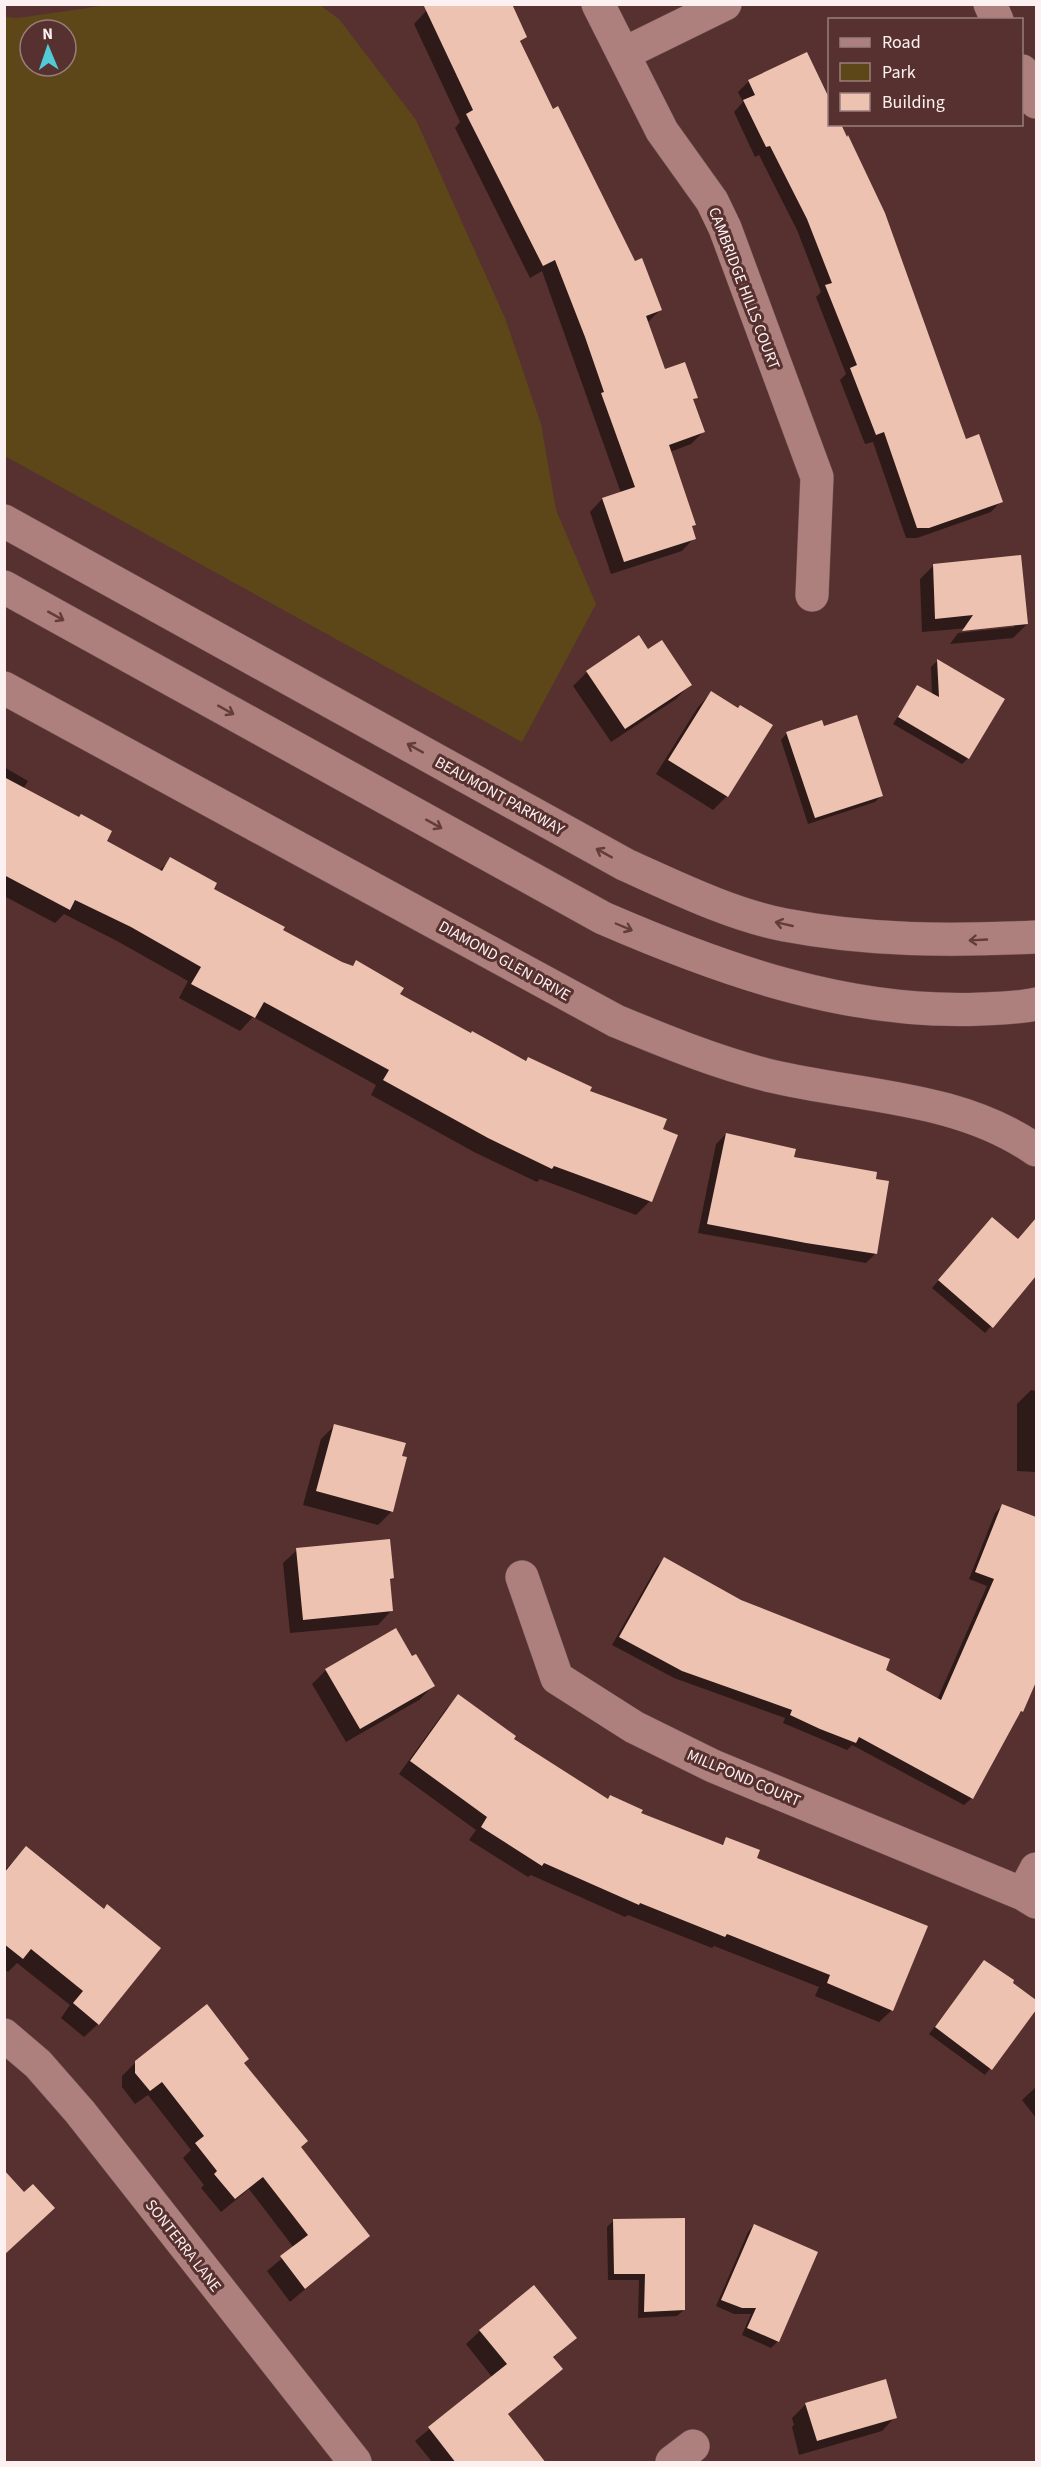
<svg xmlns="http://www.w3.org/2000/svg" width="1041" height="2467" font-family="'Source Sans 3',sans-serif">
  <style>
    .green { fill: #5d4719; fill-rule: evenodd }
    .shadow { fill: #0007 }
    .building { fill: #eec2b0 }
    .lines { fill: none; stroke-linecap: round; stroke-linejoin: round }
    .minor-casing { stroke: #6d504f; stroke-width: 34 }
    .minor { stroke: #ad807d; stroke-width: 33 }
    .oneway { stroke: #643d3b }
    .labels { text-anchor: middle; stroke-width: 6; stroke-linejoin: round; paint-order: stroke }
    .street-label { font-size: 16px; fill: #fcf1f0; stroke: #57312f }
  </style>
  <rect width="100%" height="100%" fill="#57312f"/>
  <path class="green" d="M 115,4 L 320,5 L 339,19 L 416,120 L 505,318 L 541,424 L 556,510 L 596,604 L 522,742 L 5,456 L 5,17 L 18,18 ZM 30,30 L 66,30 L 66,66 L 30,66 Z"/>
  <path class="shadow" d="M 440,4 L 526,37 L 519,43 L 552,111 L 660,310 L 647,323 L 664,371 L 696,397 L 692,401 L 703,432 L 691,444 L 670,452 L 694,525 L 691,528 L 694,538 L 682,551 L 611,574 L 590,512 L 602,499 L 621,493 L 542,271 L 530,278 L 455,128 L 460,122 L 414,24 L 426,11 Z
    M 749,81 L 830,124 L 965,441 L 1001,501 L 991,512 L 917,538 L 906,538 L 873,442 L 865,444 L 840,380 L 846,374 L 816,297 L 821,292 L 797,230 L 759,155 L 755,157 L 734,112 L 743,102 L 738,92 Z
    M 934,565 L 1027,624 L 1013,638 L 950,644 L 958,633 L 1014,627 L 1014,624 L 922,632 L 920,579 Z
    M 937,661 L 968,758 L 962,764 L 893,724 L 917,687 L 932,695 L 931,667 Z
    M 587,672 L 690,685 L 676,699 L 611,742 L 573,686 Z
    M 711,693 L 727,796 L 713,810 L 656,774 L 698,707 Z
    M 823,728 L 882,795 L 875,802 L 808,824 L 781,740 L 787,733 Z
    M 4,767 L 28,781 L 23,789 L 105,841 L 159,871 L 171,859 L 212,890 L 281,931 L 341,963 L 352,967 L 356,962 L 397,995 L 524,1062 L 528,1058 L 661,1130 L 650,1201 L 636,1215 L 540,1179 L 537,1182 L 474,1152 L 371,1095 L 376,1085 L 253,1017 L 240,1031 L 179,998 L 188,981 L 117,941 L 64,914 L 55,923 L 4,896 Z
    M 726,1134 L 792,1158 L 876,1253 L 866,1263 L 698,1233 L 716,1144 Z
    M 986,1225 L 1018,1241 L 1021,1238 L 1036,1251 L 1036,1274 L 985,1333 L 932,1288 Z
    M 1031,1390 L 1036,1391 L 1036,1472 L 1017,1471 L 1017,1404 Z
    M 335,1425 L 392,1511 L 378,1525 L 303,1505 L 321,1439 Z
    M 1002,1506 L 1036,1519 L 1036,1634 L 1028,1657 L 1036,1661 L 1036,1678 L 1022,1711 L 1015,1718 L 972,1798 L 964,1805 L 852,1745 L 847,1750 L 783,1723 L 785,1718 L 674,1678 L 612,1645 L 657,1566 L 664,1559 L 740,1602 L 937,1700 L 987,1586 L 969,1579 L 995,1513 Z
    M 297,1550 L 393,1577 L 389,1582 L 391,1611 L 378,1625 L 290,1633 L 283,1563 Z
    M 412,1658 L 433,1686 L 419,1700 L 346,1742 L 312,1684 L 326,1670 Z
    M 459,1696 L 512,1740 L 607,1800 L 610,1797 L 639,1814 L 720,1846 L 727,1839 L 755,1859 L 892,2010 L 879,2022 L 815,1996 L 819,1987 L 714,1946 L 712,1948 L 628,1915 L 625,1917 L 531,1875 L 528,1877 L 469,1840 L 476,1830 L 399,1774 L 446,1709 Z
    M 26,1848 L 98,2024 L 84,2037 L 61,2018 L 70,2005 L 17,1963 L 8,1972 L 4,1969 L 4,1871 Z
    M 984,1962 L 1036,2002 L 1036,2007 L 985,2075 L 929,2034 Z
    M 136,2062 L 243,2064 L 300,2147 L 368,2236 L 290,2302 L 267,2271 L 294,2248 L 249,2189 L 221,2212 L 201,2188 L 204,2185 L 183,2158 L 191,2150 L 148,2095 L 135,2104 L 122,2087 L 122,2076 Z
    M 1036,2087 L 1036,2118 L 1022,2100 Z
    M 614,2220 L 684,2310 L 677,2316 L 638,2318 L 639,2280 L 608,2280 L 607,2227 Z
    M 754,2225 L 778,2341 L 771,2348 L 742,2335 L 751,2314 L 734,2314 L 716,2306 L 748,2232 Z
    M 480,2331 L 574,2338 L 553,2358 L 561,2369 L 507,2415 L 530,2462 L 432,2462 L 415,2441 L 492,2377 L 466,2344 Z
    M 806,2404 L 895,2417 L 882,2431 L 799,2455 L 792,2427 L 794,2425 L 792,2418 Z"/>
  <path class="building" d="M 423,4 L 512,4 L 527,37 L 520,41 L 553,109 L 558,106 L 635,261 L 642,258 L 662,310 L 646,316 L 665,369 L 685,362 L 698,398 L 693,399 L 705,432 L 669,445 L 696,525 L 692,526 L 696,539 L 624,562 L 602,498 L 635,487 L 601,393 L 604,392 L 585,337 L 555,260 L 543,266 L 466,114 L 473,110 Z
    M 807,52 L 830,100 L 830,124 L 841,124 L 847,137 L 848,135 L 885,213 L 966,439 L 979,434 L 1003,502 L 929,528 L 917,528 L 884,432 L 876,435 L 850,368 L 857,365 L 825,285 L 832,283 L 807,219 L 770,146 L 766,147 L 743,100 L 755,95 L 748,80 Z
    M 1021,555 L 1028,624 L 962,631 L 973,615 L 935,619 L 933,564 Z
    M 639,635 L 648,649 L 662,640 L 692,685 L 625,729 L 586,671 Z
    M 937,659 L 1005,699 L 969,759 L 898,717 L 917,685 L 939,697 Z
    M 711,691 L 738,708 L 740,705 L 773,725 L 728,797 L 668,760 Z
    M 857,715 L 883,796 L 815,818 L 786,732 L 822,720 L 824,726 Z
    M 4,777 L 79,817 L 81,814 L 112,831 L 107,841 L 162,871 L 170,857 L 217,883 L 214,889 L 285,927 L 283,930 L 342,962 L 353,966 L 356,960 L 404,988 L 400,994 L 471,1033 L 472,1031 L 526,1061 L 528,1057 L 592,1087 L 590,1091 L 667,1119 L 663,1129 L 678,1135 L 652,1202 L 554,1166 L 552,1169 L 488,1138 L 383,1080 L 389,1070 L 264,1002 L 255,1018 L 191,984 L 201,967 L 131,927 L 75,900 L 70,910 L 4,875 Z
    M 726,1133 L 796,1149 L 794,1157 L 877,1172 L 876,1179 L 889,1181 L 877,1254 L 806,1243 L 707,1224 Z
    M 992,1217 L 1018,1239 L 1036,1218 L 1036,1276 L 993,1328 L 938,1280 Z
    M 334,1424 L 406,1443 L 402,1456 L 407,1457 L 393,1512 L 316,1491 Z
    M 1002,1504 L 1036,1517 L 1036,1682 L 1023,1712 L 1021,1711 L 973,1799 L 859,1737 L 856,1743 L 820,1729 L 790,1715 L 792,1710 L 682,1671 L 619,1637 L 664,1557 L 741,1600 L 890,1659 L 886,1670 L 941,1700 L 994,1579 L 975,1572 Z
    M 390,1539 L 394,1578 L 390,1579 L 393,1611 L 303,1620 L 296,1548 Z
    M 396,1628 L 412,1656 L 416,1654 L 435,1686 L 360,1729 L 325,1669 Z
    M 458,1694 L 516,1736 L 514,1739 L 608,1799 L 610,1795 L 643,1810 L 641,1813 L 723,1845 L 726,1837 L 760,1850 L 757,1858 L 928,1926 L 893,2011 L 827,1983 L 830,1975 L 727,1934 L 725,1937 L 640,1903 L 639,1905 L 544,1863 L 542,1866 L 481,1827 L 487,1817 L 410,1761 Z
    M 26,1846 L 104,1909 L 107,1904 L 161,1948 L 99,2025 L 73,2003 L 83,1991 L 31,1949 L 23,1959 L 4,1944 L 4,1873 Z
    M 984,1960 L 1014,1980 L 1013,1983 L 1036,2000 L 1036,2010 L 992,2070 L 935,2027 Z
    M 207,2004 L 249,2059 L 244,2063 L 308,2141 L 301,2147 L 370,2236 L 305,2289 L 280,2256 L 308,2235 L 263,2177 L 235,2199 L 214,2174 L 217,2171 L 195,2143 L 204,2136 L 162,2082 L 150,2091 L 135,2073 L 135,2061 Z
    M 4,2170 L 24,2192 L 33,2184 L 55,2208 L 4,2255 Z
    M 685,2218 L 685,2310 L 644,2312 L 645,2274 L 614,2274 L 613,2219 Z
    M 754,2224 L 818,2252 L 779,2342 L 747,2328 L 756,2308 L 742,2308 L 721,2300 Z
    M 534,2285 L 577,2338 L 553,2357 L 563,2369 L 508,2414 L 546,2463 L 456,2463 L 428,2427 L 507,2364 L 479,2330 Z
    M 886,2379 L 897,2418 L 817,2441 L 805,2403 Z"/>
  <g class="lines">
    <g class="minor-casing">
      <path id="minor" d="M 598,4 L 662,131 L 712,201 L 725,228 L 817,477 L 812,595
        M 990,4 L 997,20
        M 623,54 L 725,4
        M 1022,71 L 1036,102
        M 4,521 L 626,865 C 675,887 732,915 785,925 C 869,941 952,941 1036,937
        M 4,587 L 603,918 C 723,970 849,1015 982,1009 C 1000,1008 1019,1008 1036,1004
        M 4,688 L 616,1021 C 667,1042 718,1063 771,1076 C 860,1097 959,1096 1036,1150
        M 522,1577 L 557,1678 L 634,1727 L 713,1766 L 1023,1894 L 1036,1902
        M 1023,1894 L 1036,1869
        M 4,2035 L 38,2064 L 80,2112 L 355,2462
        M 672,2462 L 693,2446"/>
    </g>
    <use href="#minor" class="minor"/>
  </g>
  <defs><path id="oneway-shaft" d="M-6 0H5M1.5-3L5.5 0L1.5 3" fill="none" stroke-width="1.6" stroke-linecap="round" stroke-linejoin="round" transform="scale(1.5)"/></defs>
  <g class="oneway">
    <use href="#oneway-shaft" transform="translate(56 616) rotate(29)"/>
    <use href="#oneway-shaft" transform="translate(226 710) rotate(29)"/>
    <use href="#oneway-shaft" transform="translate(415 748) rotate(-151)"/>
    <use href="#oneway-shaft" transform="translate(434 824) rotate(29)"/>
    <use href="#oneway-shaft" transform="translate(604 853) rotate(-151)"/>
    <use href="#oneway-shaft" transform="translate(784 924) rotate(-167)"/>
    <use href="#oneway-shaft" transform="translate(624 927) rotate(23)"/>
    <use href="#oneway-shaft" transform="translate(978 940) rotate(177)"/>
  </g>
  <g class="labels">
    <g class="street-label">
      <text transform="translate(745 288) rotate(69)" y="6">CAMBRIDGE HILLS COURT</text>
      <text transform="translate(500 795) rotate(29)" y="6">BEAUMONT PARKWAY</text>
      <text transform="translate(505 960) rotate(29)" y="6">DIAMOND GLEN DRIVE</text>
      <text transform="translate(744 1777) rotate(23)" y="6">MILLPOND COURT</text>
      <text transform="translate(184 2245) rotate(52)" y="6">SONTERRA LANE</text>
    </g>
  </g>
  <rect width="1041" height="2467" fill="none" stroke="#fcf1f0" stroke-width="12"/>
  <rect x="828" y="18" width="195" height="108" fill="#57312f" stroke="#997e7c" stroke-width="1.5"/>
  <rect x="840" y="38" width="30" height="9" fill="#ad807d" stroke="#997e7c" stroke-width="1.5"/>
  <text x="882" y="48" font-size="18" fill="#fcf1f0">Road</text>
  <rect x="840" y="63" width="30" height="18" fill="#5d4719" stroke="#997e7c" stroke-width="1.5"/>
  <text x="882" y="78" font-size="18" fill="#fcf1f0">Park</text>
  <rect x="840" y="93" width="30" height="18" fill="#eec2b0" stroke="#997e7c" stroke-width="1.5"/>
  <text x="882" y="108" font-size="18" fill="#fcf1f0">Building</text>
  <g transform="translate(48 48) rotate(358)"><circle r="28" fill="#57312f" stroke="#997e7c" stroke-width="1.5"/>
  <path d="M0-4.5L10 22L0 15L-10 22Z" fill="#52cbd7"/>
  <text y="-9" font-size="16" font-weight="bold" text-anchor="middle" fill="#fcf1f0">N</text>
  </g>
</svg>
